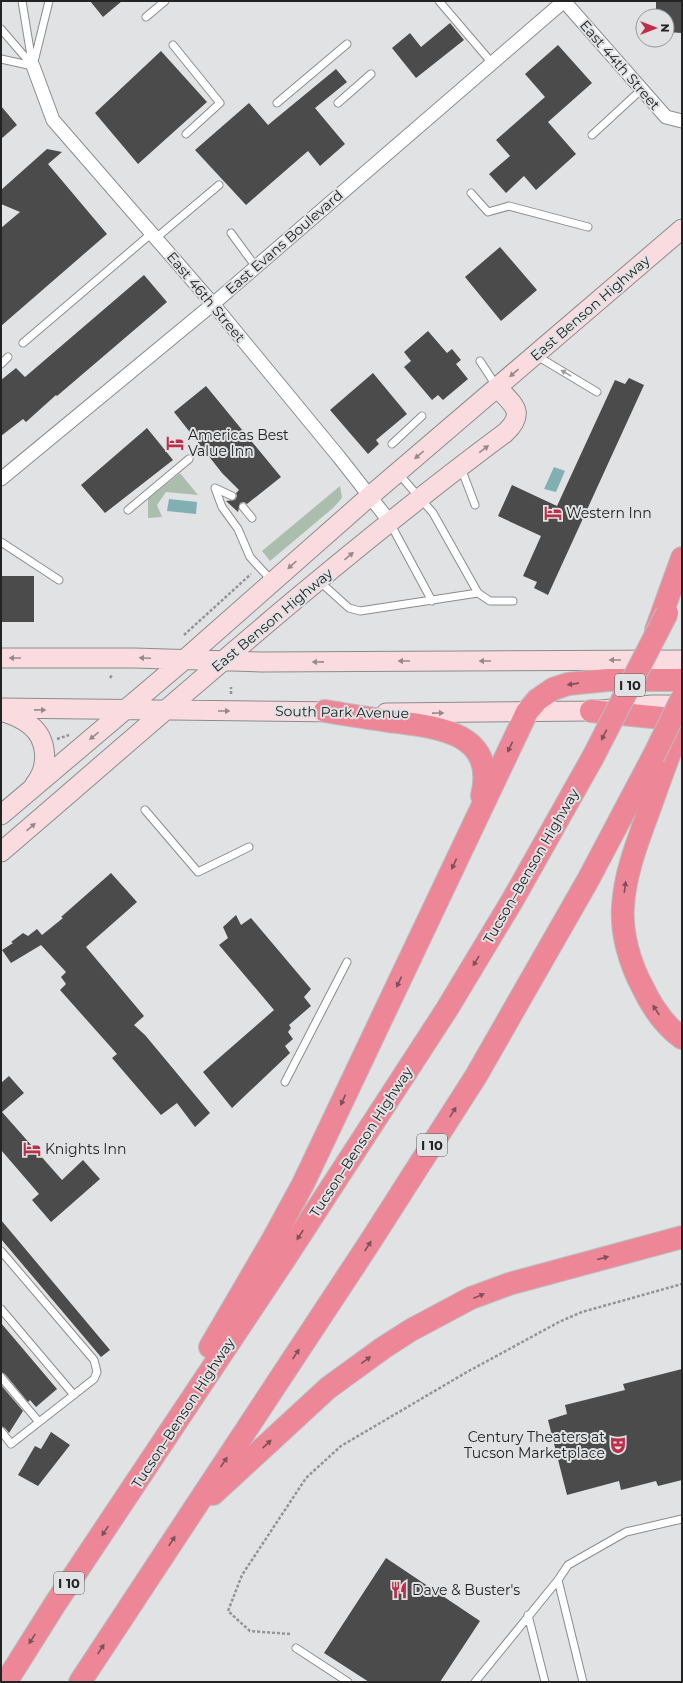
<svg xmlns="http://www.w3.org/2000/svg" width="683" height="1683" font-family="Montserrat,sans-serif">
  <style>
    .green { fill: #abbead }
    .water { fill: #82b0b2 }
    .building { fill: #4c4b4c }
    .lines { fill: none; stroke-linecap: round; stroke-linejoin: round }
    .service-casing { stroke: #8b8c8d; stroke-width: 9 }
    .minor-casing { stroke: #8b8c8d; stroke-width: 15 }
    .secondary-casing { stroke: #8b8c8d; stroke-width: 21 }
    .motorway-casing { stroke: #bdbdbd; stroke-width: 24 }
    .path { stroke: #939495; stroke-width: 2.5; stroke-dasharray: 3 2; stroke-linecap: butt }
    .service { stroke: #fff; stroke-width: 7 }
    .minor { stroke: #fff; stroke-width: 13 }
    .secondary { stroke: #fadbe0; stroke-width: 19 }
    .motorway { stroke: #ed8798; stroke-width: 22 }
    .motorway-bridge-casing { stroke: #bdbdbd; stroke-width: 24; stroke-linecap: butt }
    .motorway-bridge { stroke: #ed8798; stroke-width: 22 }
    .oneway { fill: #99888b }
    .oneway2 { fill: #9c9c9c }
    .oneway3 { fill: #7e5058 }
    .labels { text-anchor: middle; stroke-width: 4; stroke-linejoin: round; paint-order: stroke }
    .shield { fill: #e0e2e3; stroke: #5c5c5d; stroke-width: 1 }
    .shield-label { font-size: 13px; font-weight: bold; fill: #232324 }
    .street-label { font-size: 14px; fill: #232324; stroke: #e0e2e3 }
    .poi-label { font-size: 14px; fill: #232324; stroke: #e0e2e3; text-anchor: start }
  </style>
  <rect width="100%" height="100%" fill="#e0e2e3"/>
  <path class="green" d="M 180,473 L 198,495 L 166,492 L 157,505 L 162,517 L 148,518 L 148,499 Z
    M 340,486 L 342,498 L 333,508 L 270,561 L 262,551 Z"/>
  <path class="water" d="M 554,467 L 565,471 L 556,492 L 544,489 Z
    M 169,499 L 197,502 L 196,514 L 167,511 Z"/>
  <path class="building" d="M 90,1 L 122,1 L 103,17 Z
    M 656,1 L 682,1 L 682,33 L 667,32 L 667,16 L 656,16 Z
    M 450,23 L 464,40 L 416,78 L 392,48 L 410,33 L 421,47 Z
    M 558,45 L 592,83 L 548,122 L 576,154 L 536,190 L 524,176 L 506,193 L 489,174 L 510,156 L 496,140 L 545,97 L 525,74 Z
    M 161,51 L 207,102 L 138,164 L 95,113 Z
    M 336,69 L 347,82 L 315,108 L 345,144 L 320,166 L 308,151 L 246,205 L 195,150 L 249,103 L 268,125 Z
    M 1,106 L 17,125 L 1,139 Z
    M 47,149 L 62,152 L 48,164 L 107,234 L 1,326 L 1,228 L 20,212 L 1,204 L 1,190 Z
    M 500,247 L 537,290 L 501,321 L 465,277 Z
    M 144,275 L 167,302 L 57,396 L 56,395 L 26,422 L 23,419 L 1,436 L 1,380 L 16,368 L 25,377 Z
    M 428,331 L 447,353 L 452,349 L 461,360 L 456,364 L 468,379 L 443,400 L 438,395 L 432,400 L 404,367 L 411,361 L 404,352 Z
    M 373,373 L 407,414 L 376,440 L 379,444 L 368,454 L 330,410 Z
    M 629,378 L 644,385 L 548,595 L 534,588 L 537,582 L 523,576 L 541,536 L 498,516 L 512,485 L 557,506 L 615,380 L 625,384 Z
    M 206,386 L 281,477 L 247,504 L 244,502 L 240,503 L 238,512 L 226,501 L 235,500 L 237,496 L 236,493 L 239,490 L 222,473 L 174,412 Z
    M 147,428 L 173,460 L 105,513 L 81,485 Z
    M 1,576 L 34,576 L 34,622 L 1,622 Z
    M 111,873 L 137,902 L 86,947 L 144,1016 L 134,1025 L 145,1035 L 210,1113 L 195,1127 L 177,1103 L 161,1115 L 112,1058 L 117,1054 L 60,990 L 66,984 L 61,977 L 66,972 L 41,945 L 11,963 L 2,950 L 13,943 L 11,942 L 23,933 L 28,936 L 37,929 L 42,935 L 63,918 L 61,917 Z
    M 236,915 L 241,925 L 251,918 L 311,989 L 304,997 L 311,1006 L 289,1025 L 291,1028 L 288,1032 L 293,1039 L 285,1046 L 290,1053 L 232,1108 L 203,1072 L 274,1010 L 219,945 L 228,938 L 223,927 Z
    M 9,1076 L 24,1093 L 2,1112 L 62,1180 L 83,1160 L 100,1179 L 51,1222 L 32,1200 L 39,1194 L 1,1150 L 1,1083 Z
    M 1,1220 L 110,1350 L 101,1357 L 1,1239 Z
    M 1,1323 L 57,1389 L 36,1407 L 30,1400 L 28,1402 L 5,1374 L 1,1372 Z
    M 682,1369 L 682,1480 L 658,1486 L 656,1481 L 621,1490 L 619,1481 L 567,1495 L 548,1420 L 567,1414 L 565,1405 L 625,1390 L 623,1384 Z
    M 1,1385 L 23,1411 L 9,1433 L 5,1428 L 1,1426 Z
    M 51,1432 L 70,1445 L 38,1486 L 18,1475 L 35,1446 L 41,1449 Z
    M 386,1558 L 480,1621 L 440,1682 L 369,1682 L 324,1653 Z"/>
  <g class="lines">
    <g class="service-casing">
      <path id="service" d="M 22,1 L 32,62
        M 439,1 L 492,63
        M 146,17 L 165,1
        M 1,29 L 32,65
        M 173,45 L 220,103 L 186,134
        M 1,59 L 33,66
        M 33,66 L 49,1
        M 277,103 L 347,44
        M 338,103 L 371,74
        M 592,135 L 642,89
        M 471,193 L 488,212 L 509,206 L 588,227
        M 231,233 L 256,267
        M 156,238 L 219,185
        M 23,343 L 152,233
        M 537,356 L 597,392
        M 480,361 L 497,387
        M 1,364 L 8,357
        M 392,444 L 422,416
        M 461,468 L 475,505
        M 398,473 L 433,513 L 478,593 L 490,601 L 513,601
        M 232,496 L 215,488 L 222,507 L 238,529 L 250,557 L 273,582
        M 243,507 L 252,518
        M 128,510 L 189,459
        M 390,523 L 432,601
        M 1,542 L 59,580
        M 319,581 L 349,608 L 360,611 L 478,593
        M 145,810 L 198,872 L 249,847
        M 285,1082 L 347,962
        M 1,1251 L 94,1360 L 97,1372 L 94,1379 L 11,1444 L 1,1431
        M 1,1309 L 74,1395
        M 1,1377 L 39,1422
        M 558,1580 L 583,1682
        M 528,1615 L 545,1682
        M 296,1648 L 348,1682
        M 475,1682 L 558,1580 L 568,1565 L 626,1532 L 682,1519"/>
    </g>
    <g class="minor-casing">
      <path id="minor" d="M 564,1 L 666,117 L 682,121
        M 33,66 L 53,120 L 213,304 L 339,457 L 390,522
        M 1,479 L 213,304 L 564,1"/>
    </g>
    <g class="secondary-casing">
      <path id="secondary" d="M 1,658 L 134,658 L 261,662 L 682,660
        M 1,708 L 339,712
        M 4,712 C 13,715 22,718 30,725 C 48,739 49,767 35,784
        M 386,713 L 591,711 L 652,705 L 682,705
        M 1,815 L 184,660 L 370,496 L 682,229
        M 1,852 C 167,710 330,563 505,433 C 527,412 513,405 497,387"/>
    </g>
    <g class="motorway-casing">
      <path id="motorway" d="M 656,630 L 682,558
        M 325,711 C 347,715 368,718 389,721 C 436,727 497,731 482,796
        M 591,711 L 682,720
        M 682,721 C 670,752 659,782 648,813 C 637,843 625,874 623,906 C 621,934 630,964 643,988 C 652,1007 665,1026 682,1038
        M 210,1347 L 272,1241 L 303,1184 L 527,712 L 537,700 L 553,689 L 568,684 L 608,680 L 682,680
        M 213,1494 L 328,1388 L 383,1348 L 411,1330 L 471,1298 L 509,1284 L 682,1237
        M 6,1682 L 55,1604 L 284,1260 L 447,1009 L 512,901 L 593,757
        M 80,1682 L 368,1245 L 476,1076 L 588,880 L 653,757"/>
    </g>
    <path class="path" d="M 184,635 L 251,574
      M 110,678 L 113,674
      M 231,694 L 231,687
      M 57,739 L 69,735
      M 290,1634 L 250,1631 L 228,1611 L 242,1575 L 306,1478 L 341,1446 L 467,1372 L 559,1322 L 582,1312 L 682,1284"/>
    <use href="#service" class="service"/>
    <use href="#minor" class="minor"/>
    <use href="#secondary" class="secondary"/>
    <use href="#motorway" class="motorway"/>
    <g class="motorway-bridge-casing">
      <path id="motorway-bridge" d="M 593,757 L 667,613
        M 653,757 L 682,698"/>
    </g>
    <use href="#motorway-bridge" class="motorway-bridge"/>
  </g>
  <defs><path id="oneway-solid" d="M-6-.8H1V-3.2L6.5 0L1 3.2V.8H-6Z"/></defs>
  <g class="oneway">
    <use href="#oneway-solid" transform="translate(514 373) rotate(140)"/>
    <use href="#oneway-solid" transform="translate(484 449) rotate(-37)"/>
    <use href="#oneway-solid" transform="translate(419 455) rotate(140)"/>
    <use href="#oneway-solid" transform="translate(349 556) rotate(-40)"/>
    <use href="#oneway-solid" transform="translate(292 565) rotate(138)"/>
    <use href="#oneway-solid" transform="translate(15 658) rotate(180)"/>
    <use href="#oneway-solid" transform="translate(145 658) rotate(-178)"/>
    <use href="#oneway-solid" transform="translate(615 660) rotate(180)"/>
    <use href="#oneway-solid" transform="translate(404 661) rotate(180)"/>
    <use href="#oneway-solid" transform="translate(485 661) rotate(180)"/>
    <use href="#oneway-solid" transform="translate(318 662) rotate(179)"/>
    <use href="#oneway-solid" transform="translate(40 710) rotate(1)"/>
    <use href="#oneway-solid" transform="translate(224 711)"/>
    <use href="#oneway-solid" transform="translate(438 713) rotate(-1)"/>
    <use href="#oneway-solid" transform="translate(94 736) rotate(141)"/>
    <use href="#oneway-solid" transform="translate(31 827) rotate(-41)"/>
  </g>
  <use class="oneway2" href="#oneway-solid" transform="translate(566 373) rotate(-149)"/>
  <g class="oneway3">
    <use href="#oneway-solid" transform="translate(573 684) rotate(172)"/>
    <use href="#oneway-solid" transform="translate(604 735) rotate(117)"/>
    <use href="#oneway-solid" transform="translate(510 747) rotate(116)"/>
    <use href="#oneway-solid" transform="translate(454 864) rotate(115)"/>
    <use href="#oneway-solid" transform="translate(625 887) rotate(-83)"/>
    <use href="#oneway-solid" transform="translate(476 961) rotate(121)"/>
    <use href="#oneway-solid" transform="translate(399 982) rotate(115)"/>
    <use href="#oneway-solid" transform="translate(656 1010) rotate(-123)"/>
    <use href="#oneway-solid" transform="translate(343 1100) rotate(115)"/>
    <use href="#oneway-solid" transform="translate(453 1112) rotate(-58)"/>
    <use href="#oneway-solid" transform="translate(300 1235) rotate(123)"/>
    <use href="#oneway-solid" transform="translate(368 1246) rotate(-57)"/>
    <use href="#oneway-solid" transform="translate(603 1258) rotate(-15)"/>
    <use href="#oneway-solid" transform="translate(479 1296) rotate(-22)"/>
    <use href="#oneway-solid" transform="translate(296 1354) rotate(-56)"/>
    <use href="#oneway-solid" transform="translate(366 1360) rotate(-36)"/>
    <use href="#oneway-solid" transform="translate(267 1444) rotate(-43)"/>
    <use href="#oneway-solid" transform="translate(224 1462) rotate(-56)"/>
    <use href="#oneway-solid" transform="translate(105 1531) rotate(124)"/>
    <use href="#oneway-solid" transform="translate(172 1541) rotate(-57)"/>
    <use href="#oneway-solid" transform="translate(32 1639) rotate(123)"/>
    <use href="#oneway-solid" transform="translate(101 1649) rotate(-57)"/>
  </g>
  <defs>
    <g id="hotel-bare" transform="scale(1.38)"><path d="M-6-4.5h1.5V1H6V5H4.5V3h-9V5H-6ZM-4 0a1.8 1.8 0 1 1 3.6 0ZM.5 0V-2.5h3Q6-2.5 6 0Z" fill="#be2e49" stroke="#e0e2e3" stroke-width="2.5" paint-order="stroke"/></g>
    <g id="theatre-bare" transform="scale(1.38)"><path d="M-5-5.5Q0-4 5-5.5V0Q5 5 0 6Q-5 5-5 0ZM-3.3-2.5H-1v1.5H-3.3ZM1-2.5H3.3v1.5H1ZM-2.8 1Q0 5.5 2.8 1Z" fill="#be2e49" stroke="#e0e2e3" stroke-width="2.5" paint-order="stroke"/></g>
    <g id="restaurant-bare" transform="scale(1.38)"><path d="M-5-6h1v4h1v-4h1v4h1v-4h1v5L-1.5 .5V6h-2V.5L-5-1ZM5-6V6H3V1.5H1.5Q1.5-4 5-6Z" fill="#be2e49" stroke="#e0e2e3" stroke-width="2.5" paint-order="stroke"/></g>
  </defs>
  <g fill-rule="evenodd">
    <use href="#hotel-bare" x="175" y="443"/>
    <use href="#hotel-bare" x="553" y="513"/>
    <use href="#hotel-bare" x="32" y="1149"/>
    <use href="#theatre-bare" x="618" y="1445"/>
    <use href="#restaurant-bare" x="399" y="1590"/>
  </g>
  <g class="labels">
    <g class="shield">
      <rect x="615" y="674" width="30" height="22" rx="3"/>
      <rect x="417" y="1134" width="30" height="22" rx="3"/>
      <rect x="54" y="1572" width="30" height="22" rx="3"/>
    </g>
    <g class="shield-label">
      <text x="630" y="690">I 10</text>
      <text x="432" y="1150">I 10</text>
      <text x="69" y="1588">I 10</text>
    </g>
    <g class="street-label">
      <text transform="translate(620 65) rotate(49)" y="5">East 44th Street</text>
      <text transform="translate(284 242) rotate(-41)" y="5">East Evans Boulevard</text>
      <text transform="translate(206 297) rotate(50)" y="5">East 46th Street</text>
      <text transform="translate(590 308) rotate(-41)" y="5">East Benson Highway</text>
      <text transform="translate(272 620) rotate(-40)" y="5">East Benson Highway</text>
      <text transform="translate(342 712) rotate(1)" y="5">South Park Avenue</text>
      <text transform="translate(531 866) rotate(-60)" y="5">Tucson–Benson Highway</text>
      <text transform="translate(361 1142) rotate(-57)" y="5">Tucson–Benson Highway</text>
      <text transform="translate(183 1413) rotate(-57)" y="5">Tucson–Benson Highway</text>
    </g>
    <g class="poi-label">
      <text x="188" y="440">Americas Best<tspan x="188" dy="16">Value Inn</tspan></text>
      <text x="566" y="518">Western Inn</text>
      <text x="45" y="1154">Knights Inn</text>
      <text x="605" y="1442" text-anchor="end">Century Theaters at<tspan x="605" dy="16">Tucson Marketplace</tspan></text>
      <text x="412" y="1595">Dave &amp; Buster's</text>
    </g>
  </g>
  <rect width="683" height="1683" fill="none" stroke="#232324" stroke-width="4"/>
  <g transform="translate(655 28) rotate(90)"><circle r="19" fill="#e0e2e3" stroke="#949697"/>
  <path d="M0-3L7 15L0 10L-7 15Z" fill="#be2e49"/>
  <text y="-6" font-size="11" font-weight="bold" text-anchor="middle" fill="#232324">N</text>
  </g>
</svg>
